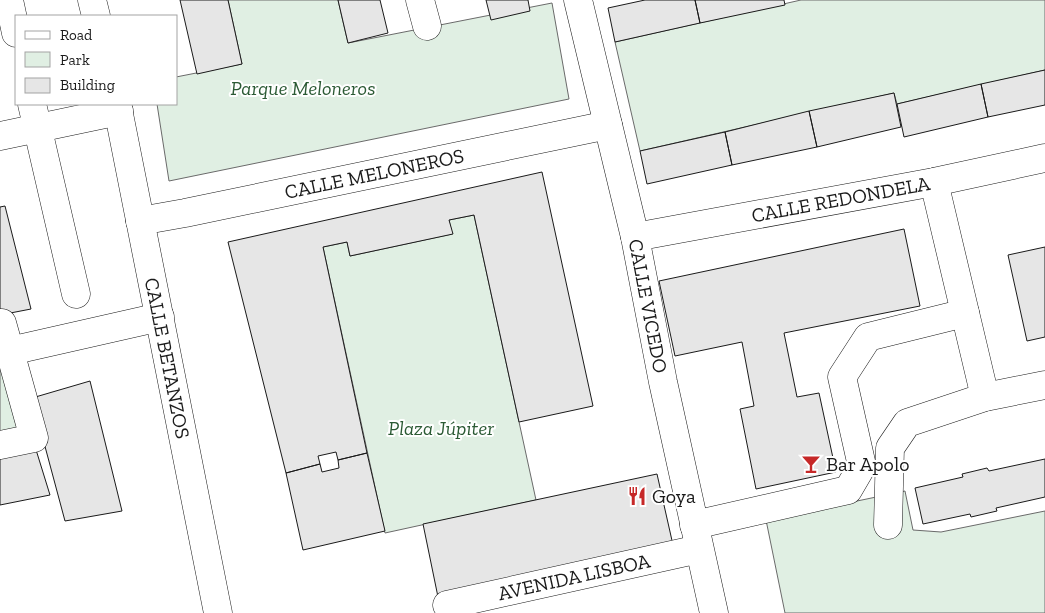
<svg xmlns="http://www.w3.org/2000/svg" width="1045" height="613" font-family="'Zilla Slab',serif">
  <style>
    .green { fill: #e0efe3; stroke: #6a6a6a }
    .building { fill: #e6e6e6; stroke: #1a1a1a }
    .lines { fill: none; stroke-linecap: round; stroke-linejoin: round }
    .minor-casing { stroke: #1a1a1a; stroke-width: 29 }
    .minor { stroke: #fff; stroke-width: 28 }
    .labels { text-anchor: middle; stroke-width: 4; stroke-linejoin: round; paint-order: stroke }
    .park-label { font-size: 20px; font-style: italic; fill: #2b5a34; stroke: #fff }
    .street-label { font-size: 20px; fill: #1a1a1a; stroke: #fff }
    .poi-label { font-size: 20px; fill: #1a1a1a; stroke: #fff; text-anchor: start }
  </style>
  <rect width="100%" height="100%" fill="#fff"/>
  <path class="green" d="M 228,0 L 338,0 L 348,43 L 552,3 L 569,99 L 169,181 L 157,104 L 176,104 L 176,77 L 242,64 Z
    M 801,0 L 1045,0 L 1045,70 L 897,104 L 894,93 L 640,151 L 615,42 Z
    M 474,215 L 536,500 L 385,533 L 323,247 L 347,242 L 350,256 L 452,234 L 449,220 Z
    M 0,322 L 35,439 L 0,446 Z
    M 905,491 L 913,530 L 941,532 L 1045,511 L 1045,613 L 785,613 L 766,520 Z"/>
  <path class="building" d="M 180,0 L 228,0 L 242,64 L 197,74 Z
    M 338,0 L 380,0 L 388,33 L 348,43 Z
    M 486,0 L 528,0 L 530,11 L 491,20 Z
    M 645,0 L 695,0 L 700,23 L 615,42 L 608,8 Z
    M 695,0 L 784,0 L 785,5 L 700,23 Z
    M 1045,70 L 1045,105 L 988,117 L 981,84 Z
    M 981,84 L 988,117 L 904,137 L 897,104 Z
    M 894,93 L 901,127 L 817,147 L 809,111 Z
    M 809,111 L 817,147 L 732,165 L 725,132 Z
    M 725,132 L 732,165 L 647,184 L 640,151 Z
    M 542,172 L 593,406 L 519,422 L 474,215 L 449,220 L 453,234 L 350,256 L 347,242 L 323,247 L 367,453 L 338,460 L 336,452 L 318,456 L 320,464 L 286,473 L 228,242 Z
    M 5,206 L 31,309 L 0,315 L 0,207 Z
    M 904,229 L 920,306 L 784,333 L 797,397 L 819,393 L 836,472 L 756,489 L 740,409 L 754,406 L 742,342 L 675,356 L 659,281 Z
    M 1045,247 L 1045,337 L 1027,341 L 1008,255 Z
    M 90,381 L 122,511 L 65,521 L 32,398 Z
    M 33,440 L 50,495 L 0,505 L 0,447 Z
    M 367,453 L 385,531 L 303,550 L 286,473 L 320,464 L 322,472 L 339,468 L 338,460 Z
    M 1045,459 L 1045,497 L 996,508 L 997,511 L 971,517 L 970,514 L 923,524 L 915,488 L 963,477 L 962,474 L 987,468 L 989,471 Z
    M 657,474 L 673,545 L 438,597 L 423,524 Z"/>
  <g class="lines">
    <g class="minor-casing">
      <g id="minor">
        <path d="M 9,0 L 16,33"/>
        <path d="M 92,0 L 96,16"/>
        <path d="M 420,0 L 427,26"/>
        <path id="s1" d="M 578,0 L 635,237 L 663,382 L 714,613"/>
        <path d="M 32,104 L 76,294"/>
        <path id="s2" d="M 117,104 L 218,613"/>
        <path d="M 0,136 L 119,111"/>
        <path d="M 934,182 L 985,397"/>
        <path id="s3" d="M 140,221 L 185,213 L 608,125"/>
        <path id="s4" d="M 635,237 L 934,182 L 1045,158"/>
        <path d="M 0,324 L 2,323 L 34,438 L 0,445"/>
        <path d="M 10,351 L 160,317"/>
        <path d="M 694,525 L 848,490 L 862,466 L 842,377 L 868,337 L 965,313"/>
        <path d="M 888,525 L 890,448 L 907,423 L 985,397 L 1045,385"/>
        <path id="s5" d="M 447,605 L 699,549"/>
      </g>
    </g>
    <use href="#minor" class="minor"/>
  </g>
  <defs>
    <g id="bar-bare" transform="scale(1.5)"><path d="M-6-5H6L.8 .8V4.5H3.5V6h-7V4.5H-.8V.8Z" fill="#c62828" stroke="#fff" stroke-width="2.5" paint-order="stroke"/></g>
    <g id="restaurant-bare" transform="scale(1.5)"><path d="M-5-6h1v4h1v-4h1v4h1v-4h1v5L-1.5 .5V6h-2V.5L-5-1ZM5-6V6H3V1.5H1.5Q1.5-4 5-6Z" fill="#c62828" stroke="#fff" stroke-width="2.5" paint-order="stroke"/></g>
  </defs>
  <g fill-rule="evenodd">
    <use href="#bar-bare" x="811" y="464"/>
    <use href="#restaurant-bare" x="637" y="496"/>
  </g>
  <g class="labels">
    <g class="park-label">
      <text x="303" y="95">Parque Meloneros</text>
      <text x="441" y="435">Plaza Júpiter</text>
    </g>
    <g class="street-label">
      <text dy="7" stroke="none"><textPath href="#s3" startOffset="239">CALLE MELONEROS</textPath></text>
      <text dy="7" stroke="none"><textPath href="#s4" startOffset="209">CALLE REDONDELA</textPath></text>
      <text dy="7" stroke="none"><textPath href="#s1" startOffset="314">CALLE VICEDO</textPath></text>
      <text dy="7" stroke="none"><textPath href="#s2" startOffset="259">CALLE BETANZOS</textPath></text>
      <text dy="7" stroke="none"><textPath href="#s5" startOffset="130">AVENIDA LISBOA</textPath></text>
    </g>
    <g class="poi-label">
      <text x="826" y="471">Bar Apolo</text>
      <text x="652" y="503">Goya</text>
    </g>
  </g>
  <rect x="15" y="15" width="162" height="90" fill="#ffffff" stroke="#a3a3a3"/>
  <rect x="25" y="31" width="25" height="8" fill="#ffffff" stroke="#a3a3a3"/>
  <text x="60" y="40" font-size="15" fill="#1a1a1a">Road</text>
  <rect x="25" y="52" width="25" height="15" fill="#e0efe3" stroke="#a3a3a3"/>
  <text x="60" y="65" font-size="15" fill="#1a1a1a">Park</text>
  <rect x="25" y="78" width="25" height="15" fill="#e6e6e6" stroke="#a3a3a3"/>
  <text x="60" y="90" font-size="15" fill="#1a1a1a">Building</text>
</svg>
